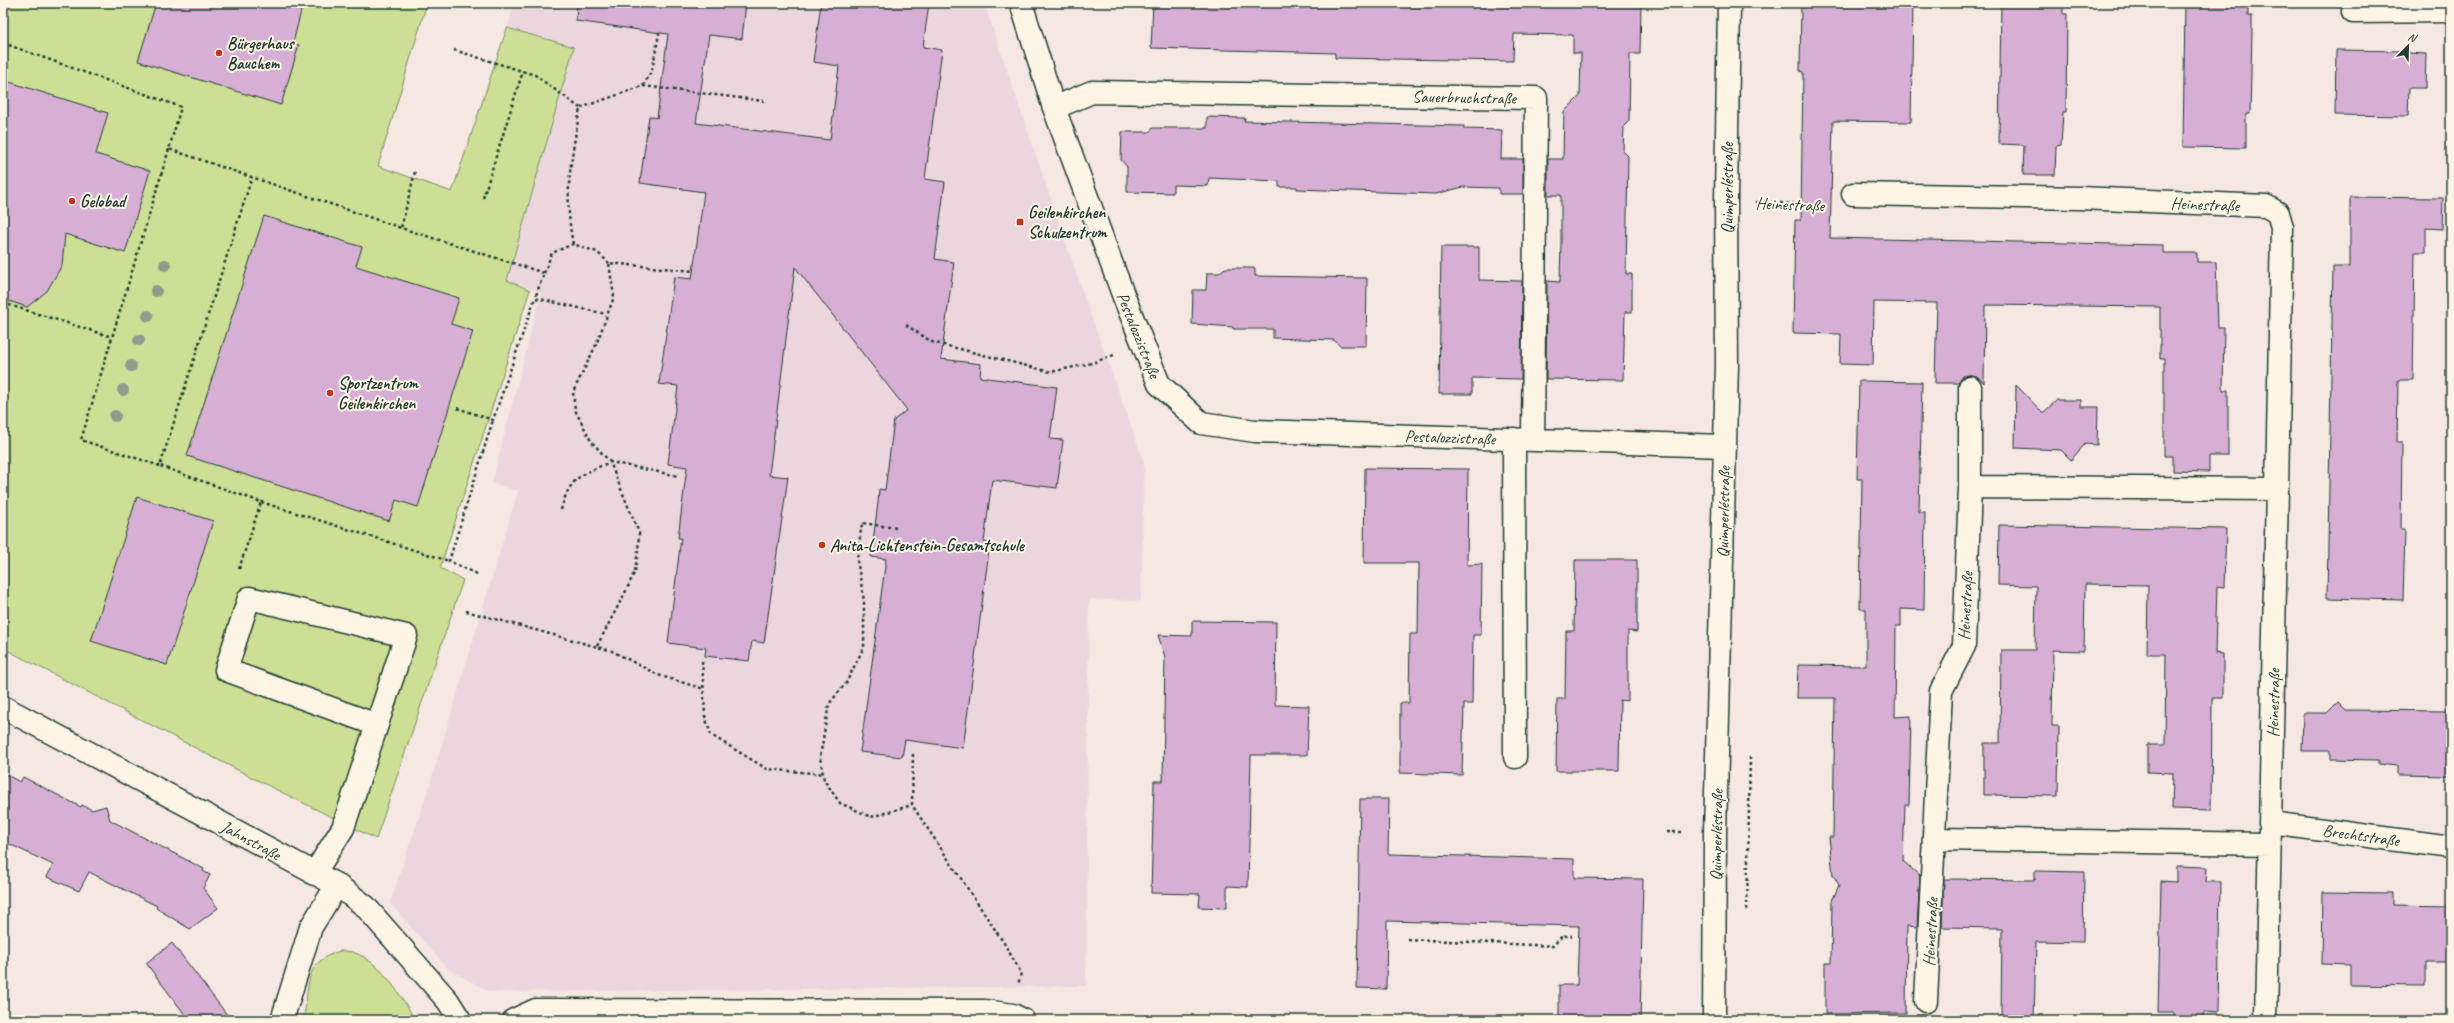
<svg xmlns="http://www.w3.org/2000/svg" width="2454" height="1023" font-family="Caveat,sans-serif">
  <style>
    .built { fill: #ecd6de }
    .green { fill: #ccdf94; stroke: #768e64 }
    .building { fill: #d7afd5; stroke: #1f3d34 }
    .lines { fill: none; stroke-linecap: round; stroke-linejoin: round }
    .minor-casing { stroke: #1f3d34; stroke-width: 25 }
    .path { stroke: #1f3d34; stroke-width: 2.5; stroke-dasharray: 3 3; stroke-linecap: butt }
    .minor { stroke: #fcf5e5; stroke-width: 22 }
    .tree { fill: #939b8d }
    .poi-dot { fill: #c8321e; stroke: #fcf5e5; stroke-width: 1.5 }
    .labels { text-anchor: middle; stroke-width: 4; stroke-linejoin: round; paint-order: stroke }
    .poi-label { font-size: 17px; font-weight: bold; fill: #1f3d34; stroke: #fcf5e5; text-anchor: start }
    .street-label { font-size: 17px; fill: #1f3d34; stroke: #fcf5e5 }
  </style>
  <rect width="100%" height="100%" fill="#f5e7e2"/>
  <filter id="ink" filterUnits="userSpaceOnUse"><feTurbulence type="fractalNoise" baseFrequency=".025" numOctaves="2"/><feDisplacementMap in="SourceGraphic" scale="8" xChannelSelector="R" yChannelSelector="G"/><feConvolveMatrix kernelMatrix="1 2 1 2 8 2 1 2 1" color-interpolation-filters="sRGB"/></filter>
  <g filter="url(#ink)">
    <path class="built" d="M 515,3 L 984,3 L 1085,299 L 1144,462 L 1141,601 L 1089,599 L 1086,986 L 490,992 L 448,969 L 390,903 L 430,784 L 518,491 L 492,483 L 541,293 L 507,279 L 574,48 L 507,28 Z"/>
    <path class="green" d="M 3,3 L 427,3 L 378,166 L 452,192 L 507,28 L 574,47 L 507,280 L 530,290 L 440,568 L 463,580 L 376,839 L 255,779 L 3,648 Z
      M 340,951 C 345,951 351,951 355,953 C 380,961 403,998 415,1020 L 303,1020 C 311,987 301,963 340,951 Z"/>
    <path class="building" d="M 156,3 L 303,3 L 293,43 L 299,45 L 281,105 L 138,61 Z
      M 577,3 L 746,3 L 742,39 L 709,35 L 696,123 L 830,140 L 839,66 L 813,62 L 821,3 L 929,3 L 923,47 L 942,50 L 925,179 L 945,182 L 935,259 L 954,262 L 941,359 L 981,364 L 980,377 L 1057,387 L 1050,439 L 1063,440 L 1057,488 L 992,480 L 984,542 L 990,543 L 963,748 L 905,740 L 902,757 L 860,752 L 886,559 L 871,557 L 878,503 L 879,489 L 885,490 L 894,420 L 907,410 L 795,267 L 769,475 L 788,477 L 764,643 L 752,641 L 749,661 L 705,656 L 706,648 L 668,643 L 681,538 L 678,538 L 687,467 L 668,464 L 678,386 L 659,384 L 674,277 L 692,279 L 704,192 L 640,183 L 649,116 L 657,118 L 668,34 L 576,21 Z
      M 1153,3 L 1641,3 L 1640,54 L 1630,54 L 1629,121 L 1624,126 L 1623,151 L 1628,156 L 1626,274 L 1632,274 L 1632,312 L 1625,312 L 1623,380 L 1546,379 L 1547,281 L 1560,282 L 1561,241 L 1561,195 L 1548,195 L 1548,159 L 1563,159 L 1564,112 L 1580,96 L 1581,53 L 1573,53 L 1573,35 L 1514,34 L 1513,61 L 1335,58 L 1335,53 L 1151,48 Z
      M 1801,3 L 1913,3 L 1911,122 L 1833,121 L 1830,238 L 2163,245 L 2163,253 L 2197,253 L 2197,262 L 2216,262 L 2218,327 L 2224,327 L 2223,390 L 2228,390 L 2228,456 L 2209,456 L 2209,472 L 2173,471 L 2173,456 L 2164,456 L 2164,359 L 2160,359 L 2160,307 L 1985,305 L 1984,383 L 1977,376 L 1970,375 L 1963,376 L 1959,383 L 1935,383 L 1937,303 L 1874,302 L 1873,365 L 1840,364 L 1841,334 L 1793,333 L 1795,220 L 1801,220 L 1803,72 L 1800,71 Z
      M 2001,3 L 2063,3 L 2063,14 L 2067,14 L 2066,112 L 2063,112 L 2061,145 L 2056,146 L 2055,175 L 2023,175 L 2024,145 L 1999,144 Z
      M 2185,3 L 2248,3 L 2248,16 L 2252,16 L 2252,32 L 2250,114 L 2246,114 L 2246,148 L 2183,147 Z
      M 2336,50 L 2409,51 L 2409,53 L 2426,54 L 2425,88 L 2409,88 L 2408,116 L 2335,115 Z
      M 3,80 L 108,113 L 96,154 L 150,171 L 125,253 L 65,234 L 62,265 L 47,291 L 27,307 L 3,299 Z
      M 1207,117 L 1245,118 L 1244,121 L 1464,126 L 1464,129 L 1502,130 L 1501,159 L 1523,159 L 1523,194 L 1499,194 L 1499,188 L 1463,187 L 1436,194 L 1297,189 L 1297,187 L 1279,187 L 1279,181 L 1209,178 L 1208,186 L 1173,185 L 1173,193 L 1127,192 L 1127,167 L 1121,160 L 1122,132 L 1149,132 L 1153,128 L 1207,128 Z
      M 2350,197 L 2443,198 L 2442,229 L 2426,228 L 2426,252 L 2415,252 L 2413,380 L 2398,380 L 2397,442 L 2402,442 L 2401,529 L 2405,529 L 2403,600 L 2327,598 L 2333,267 L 2350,267 Z
      M 264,216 L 362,247 L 356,266 L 459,298 L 451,324 L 473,331 L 418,507 L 396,500 L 389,521 L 187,456 Z
      M 1441,247 L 1479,247 L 1479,280 L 1522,281 L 1521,379 L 1472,378 L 1472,394 L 1439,394 Z
      M 1225,268 L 1255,268 L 1255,276 L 1367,278 L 1366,346 L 1340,346 L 1334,340 L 1273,338 L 1273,329 L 1233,329 L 1233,327 L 1192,324 L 1193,290 L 1206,290 L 1207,273 L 1219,273 Z
      M 1859,381 L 1922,382 L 1919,512 L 1925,512 L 1924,610 L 1901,609 L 1901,626 L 1896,626 L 1895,717 L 1911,716 L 1909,805 L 1905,805 L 1903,861 L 1920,876 L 1917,927 L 1907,926 L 1906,1013 L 1825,1014 L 1825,963 L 1831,963 L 1832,901 L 1839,885 L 1833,875 L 1829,837 L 1833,837 L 1835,698 L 1797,698 L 1798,665 L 1866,666 L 1866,609 L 1860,609 L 1862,479 L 1857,479 Z
      M 2016,385 L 2043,413 L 2057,400 L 2081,400 L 2081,407 L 2098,407 L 2097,445 L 2085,444 L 2071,460 L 2061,450 L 2015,448 Z
      M 1365,468 L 1468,469 L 1467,565 L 1482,564 L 1481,635 L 1473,635 L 1472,704 L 1464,704 L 1462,775 L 1400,773 L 1400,703 L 1409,703 L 1410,634 L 1418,634 L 1419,563 L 1364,563 Z
      M 137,497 L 213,521 L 167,665 L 91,641 Z
      M 1999,525 L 2226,529 L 2224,587 L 2217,586 L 2215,653 L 2223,654 L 2223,698 L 2212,698 L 2211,810 L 2172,809 L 2173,773 L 2147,772 L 2147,745 L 2165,745 L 2166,654 L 2147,654 L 2148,585 L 2085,584 L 2084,651 L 2053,650 L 2052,726 L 2059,726 L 2058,796 L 1984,795 L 1984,743 L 2000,743 L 2001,650 L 2035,650 L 2036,586 L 1998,585 Z
      M 1575,560 L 1637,560 L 1637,632 L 1628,631 L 1628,701 L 1620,700 L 1619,771 L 1556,771 L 1557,699 L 1565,699 L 1566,631 L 1574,631 Z
      M 1192,621 L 1276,622 L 1275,705 L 1309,706 L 1307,755 L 1251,755 L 1248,887 L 1227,886 L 1227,908 L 1199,907 L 1200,894 L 1151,893 L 1154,781 L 1163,781 L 1165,657 L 1158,635 L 1192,636 Z
      M 2338,702 L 2346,710 L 2451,711 L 2451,776 L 2397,775 L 2397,766 L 2378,764 L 2378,760 L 2330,759 L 2330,751 L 2302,751 L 2303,713 L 2327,713 Z
      M 3,773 L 20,782 L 23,777 L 81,807 L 82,805 L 92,810 L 106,806 L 110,820 L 204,869 L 203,871 L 210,875 L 203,888 L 218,908 L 190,929 L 156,908 L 157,906 L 89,872 L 79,891 L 47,877 L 53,865 L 3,841 Z
      M 1360,799 L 1389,799 L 1388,854 L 1574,859 L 1574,878 L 1643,879 L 1640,1020 L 1559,1020 L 1559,985 L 1577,985 L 1579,926 L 1387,921 L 1386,989 L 1357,988 Z
      M 2176,866 L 2207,867 L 2206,882 L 2220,882 L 2218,1013 L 2204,1012 L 2204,1020 L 2174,1020 L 2174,1012 L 2158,1012 L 2161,881 L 2176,882 Z
      M 2035,871 L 2084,872 L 2083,942 L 2036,941 L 2034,1020 L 2001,1020 L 2002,928 L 1942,927 L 1944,879 L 2035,880 Z
      M 2323,892 L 2392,893 L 2392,905 L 2451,906 L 2451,962 L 2426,962 L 2426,986 L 2350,985 L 2350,965 L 2322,964 Z
      M 172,943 L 196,974 L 231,1020 L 189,1020 L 146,963 Z"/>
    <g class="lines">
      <g class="minor-casing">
        <path id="minor" d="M 1021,3 L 1054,108 L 1124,297 L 1159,384 L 1201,423 L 1255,431 L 1724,446
          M 2353,12 L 2451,11
          M 1054,108 L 1092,92 L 1536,98 L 1533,439
          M 1853,194 L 2079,198 L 2266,206 L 2278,213 L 2282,227 L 2277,489 L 1970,487 L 1964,646 L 1941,691 L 1926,1001
          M 1514,439 L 1515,757
          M 1970,487 L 1970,387
          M 3,707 L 337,885 L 365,906 L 448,1001 L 460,1020
          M 2271,823 L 2451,847
          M 1935,839 L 2270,844
          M 314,874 L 343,828 L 406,636 L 249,598 L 226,670 L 377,725
          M 282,1020 L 311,927 L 337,885
          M 514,1020 L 536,1010 L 985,1011 L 1013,1015 L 1023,1020
          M 1714,1020 L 1715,833 L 1727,364 L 1726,201 L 1729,3
          M 2266,1020 L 2277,489"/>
      </g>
      <path class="path" d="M 3,43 L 181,107 L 169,149 L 401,228
        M 454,50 L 535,75 L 580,108
        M 643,86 L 764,101
        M 415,172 L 401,228 L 544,273 L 535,298
        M 483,198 L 523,71
        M 1756,202 L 1825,205
        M 573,244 C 563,194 572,157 580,108 L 643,86 L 652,70 L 660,29
        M 544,273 L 552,253 L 573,244 L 597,252 L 609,263
        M 3,303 L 112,337
        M 906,325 L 932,342 L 1051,372 L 1092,363 L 1114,355
        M 457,408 L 493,420 L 535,298 L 606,314
        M 160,466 L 81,440 L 169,149
        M 261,502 L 449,561
        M 561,510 C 570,476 581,475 610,462 L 591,441 L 575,410 L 573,392 L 596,345 L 614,297 L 609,263 L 694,271
        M 896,528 L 862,523 L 857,559 L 864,601 L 864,647 L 846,683 L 829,704 L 820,757 L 824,780 L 840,803 L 871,817 L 912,805
        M 239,569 L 261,502 L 160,466 L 252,177
        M 477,574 L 449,561 L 493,420
        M 466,611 L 612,651 L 658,675 L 704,689
        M 597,646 L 627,589 L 635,571 L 638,551 L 639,533 L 610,462 L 678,476
        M 702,661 L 705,716 L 711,735 L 767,769 L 823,774
        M 913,754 L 912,805 L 1004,943 L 1021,973 L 1018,985
        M 1667,832 L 1685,832
        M 1747,910 L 1750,757
        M 1407,939 L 1553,946 L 1562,936 L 1572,936"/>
      <use href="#minor" class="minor"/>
    </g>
    <g class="tree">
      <circle cx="165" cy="265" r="6"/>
      <circle cx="156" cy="291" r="6"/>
      <circle cx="148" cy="316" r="6"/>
      <circle cx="139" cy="340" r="6"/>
      <circle cx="131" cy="366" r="6"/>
      <circle cx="123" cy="390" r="6"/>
      <circle cx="115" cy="416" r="6"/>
    </g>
  </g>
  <g class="poi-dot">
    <circle cx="219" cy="53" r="4"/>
    <circle cx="72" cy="201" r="4"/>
    <rect x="1016" y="218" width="8" height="8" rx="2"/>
    <circle cx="330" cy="393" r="4"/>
    <circle cx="822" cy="545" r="4"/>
  </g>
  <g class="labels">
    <g class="poi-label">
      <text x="227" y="49">Bürgerhaus<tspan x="227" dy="20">Bauchem</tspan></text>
      <text x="80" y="207">Gelobad</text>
      <text x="1028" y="218">Geilenkirchen<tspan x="1028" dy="20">Schulzentrum</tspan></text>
      <text x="338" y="389">Sportzentrum<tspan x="338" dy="20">Geilenkirchen</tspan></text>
      <text x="830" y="551">Anita-Lichtenstein-Gesamtschule</text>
    </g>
    <g class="street-label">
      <text transform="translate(1464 97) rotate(1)" y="6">Sauerbruchstraße</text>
      <text transform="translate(1727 188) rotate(-90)" y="6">Quimperléstraße</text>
      <text transform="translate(1790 204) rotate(2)" y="6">Heinestraße</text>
      <text transform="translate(2205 204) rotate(2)" y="6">Heinestraße</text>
      <text transform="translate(1139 335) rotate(68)" y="6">Pestalozzistraße</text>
      <text transform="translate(1450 437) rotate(2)" y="6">Pestalozzistraße</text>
      <text transform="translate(1723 512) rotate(-89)" y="6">Quimperléstraße</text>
      <text transform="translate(1965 606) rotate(-87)" y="6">Heinestraße</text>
      <text transform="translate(2273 703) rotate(-89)" y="6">Heinestraße</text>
      <text transform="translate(1716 835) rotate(-89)" y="6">Quimperléstraße</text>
      <text transform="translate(2361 835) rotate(8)" y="6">Brechtstraße</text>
      <text transform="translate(251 840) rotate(28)" y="6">Jahnstraße</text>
      <text transform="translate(1930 932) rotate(-87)" y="6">Heinestraße</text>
    </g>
  </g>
  <rect width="2454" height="1023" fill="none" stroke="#fcf5e5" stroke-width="16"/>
  <rect x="8" y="8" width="2438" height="1007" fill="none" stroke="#1f3d34" stroke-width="1.5" filter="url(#ink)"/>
  <g transform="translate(2408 46) rotate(23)" stroke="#fcf5e5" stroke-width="3" paint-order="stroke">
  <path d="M0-3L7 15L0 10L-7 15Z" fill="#1f3d34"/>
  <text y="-6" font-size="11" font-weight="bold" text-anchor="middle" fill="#1f3d34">N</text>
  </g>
</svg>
